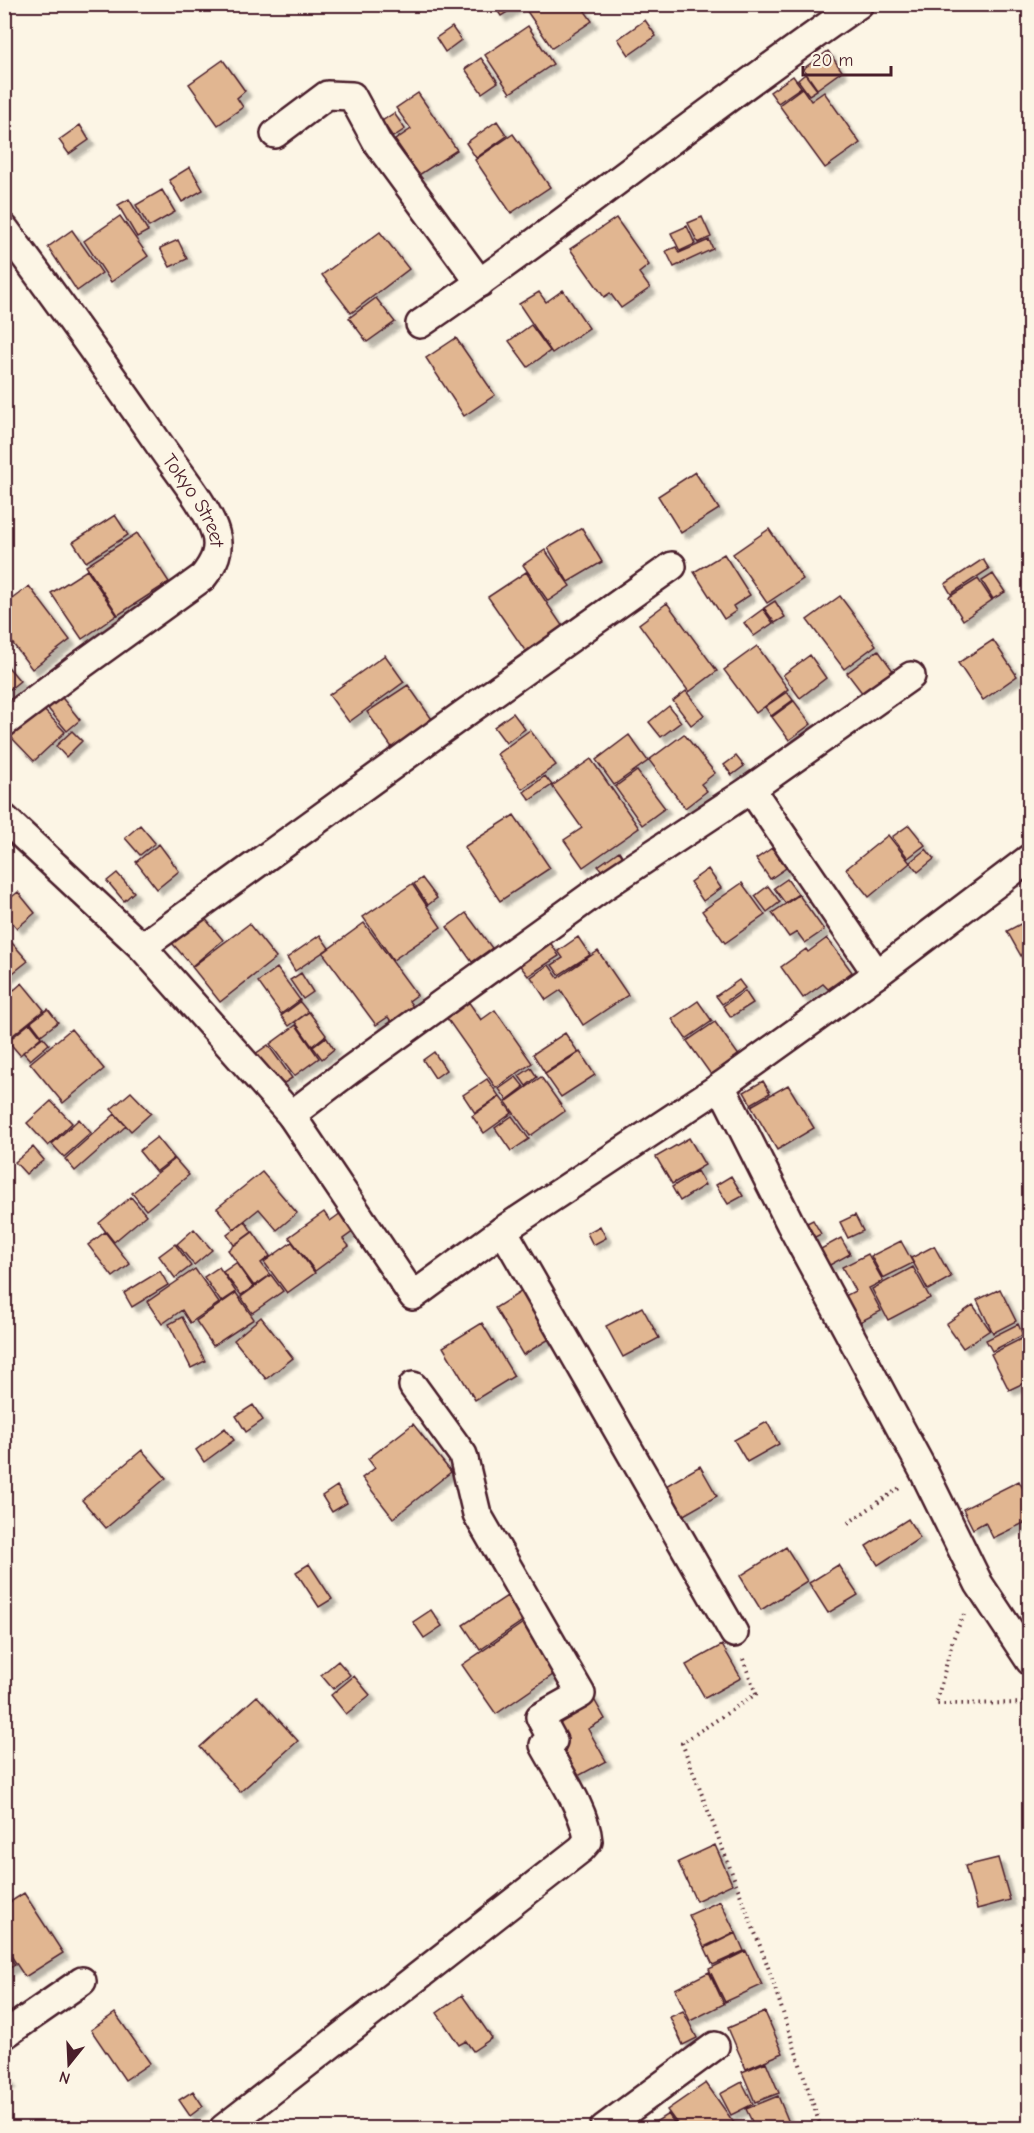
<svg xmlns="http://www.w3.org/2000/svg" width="1034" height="2133" font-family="'Comic Neue',sans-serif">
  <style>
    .building { fill: #e1b691; stroke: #4a1f2b; stroke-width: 1.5; filter: url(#shadow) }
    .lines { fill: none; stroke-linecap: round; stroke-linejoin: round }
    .street-casing { stroke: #4a1f2b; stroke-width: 32 }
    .path { stroke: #4a1f2b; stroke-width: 4; stroke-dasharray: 1.5 4.5; stroke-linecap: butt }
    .street { stroke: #fcf5e5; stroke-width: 27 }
    .labels { text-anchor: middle; stroke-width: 6; stroke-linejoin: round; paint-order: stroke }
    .street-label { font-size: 20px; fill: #4a1f2b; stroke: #fcf5e5 }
  </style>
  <defs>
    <filter id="shadow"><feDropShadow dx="5.5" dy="5.5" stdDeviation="1.5" flood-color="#0004"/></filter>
  </defs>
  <rect width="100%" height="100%" fill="#fcf5e5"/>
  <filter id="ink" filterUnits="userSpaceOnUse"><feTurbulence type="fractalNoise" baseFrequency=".0167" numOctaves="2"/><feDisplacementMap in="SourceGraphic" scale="12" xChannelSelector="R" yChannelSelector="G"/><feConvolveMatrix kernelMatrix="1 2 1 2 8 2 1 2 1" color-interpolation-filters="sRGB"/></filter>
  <g filter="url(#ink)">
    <path class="building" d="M 493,4 L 516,4 L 517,6 L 501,16 Z
      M 522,4 L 580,4 L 592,21 L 552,48 Z
      M 645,20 L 656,36 L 629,55 L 618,39 Z
      M 528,26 L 553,64 L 510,93 L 485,55 Z
      M 452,27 L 461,40 L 445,52 L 436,38 Z
      M 828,51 L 842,71 L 817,89 L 803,69 Z
      M 481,58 L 498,82 L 482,93 L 465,69 Z
      M 223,60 L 245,91 L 237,98 L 243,107 L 218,125 L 189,84 Z
      M 805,74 L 817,90 L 809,95 L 798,80 Z
      M 793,76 L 801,87 L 778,103 L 770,92 Z
      M 802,88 L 811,101 L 824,92 L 860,143 L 825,168 L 779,105 Z
      M 418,93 L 457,150 L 419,175 L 395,140 L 411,129 L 396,108 Z
      M 394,113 L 405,129 L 393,137 L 382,121 Z
      M 497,121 L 507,136 L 476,158 L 466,143 Z
      M 80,125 L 89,140 L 69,154 L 59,140 Z
      M 513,134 L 550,187 L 511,213 L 475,160 Z
      M 190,167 L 203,190 L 182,202 L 169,180 Z
      M 162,190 L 175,212 L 149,227 L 136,205 Z
      M 129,199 L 148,231 L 137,237 L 118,205 Z
      M 120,216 L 148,256 L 111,282 L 84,241 Z
      M 702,217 L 711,237 L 698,243 L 688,223 Z
      M 616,218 L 649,265 L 639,273 L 650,288 L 621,308 L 610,293 L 604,297 L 570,249 Z
      M 687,226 L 695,244 L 680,251 L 671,233 Z
      M 72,230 L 102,273 L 77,291 L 48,247 Z
      M 380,232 L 409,269 L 351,313 L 322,275 Z
      M 178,240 L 187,259 L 170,267 L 160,248 Z
      M 709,240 L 713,249 L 674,267 L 666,251 L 676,247 L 679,253 Z
      M 563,290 L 589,328 L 552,353 L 519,304 L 539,292 L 546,302 Z
      M 376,298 L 395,322 L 367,342 L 349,318 Z
      M 531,325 L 550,351 L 528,367 L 509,341 Z
      M 456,338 L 495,395 L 464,416 L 426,358 Z
      M 695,472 L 719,509 L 681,533 L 658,496 Z
      M 115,515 L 128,535 L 86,562 L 73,542 Z
      M 582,528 L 602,562 L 568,582 L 548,548 Z
      M 769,529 L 803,579 L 767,603 L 733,554 Z
      M 137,533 L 169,582 L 118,615 L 86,566 Z
      M 545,550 L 570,586 L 548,601 L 523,565 Z
      M 724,554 L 750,595 L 733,606 L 736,611 L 724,619 L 694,572 Z
      M 983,559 L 989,569 L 951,594 L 945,584 Z
      M 87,570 L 117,615 L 82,639 L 51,593 Z
      M 526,572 L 563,627 L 526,652 L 488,597 Z
      M 993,574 L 1005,592 L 993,599 L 982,581 Z
      M 978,579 L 992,600 L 963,620 L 949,597 Z
      M 29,586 L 70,640 L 32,669 L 4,632 L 4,605 Z
      M 840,596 L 876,645 L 844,669 L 807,620 Z
      M 775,601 L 785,617 L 775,623 L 764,608 Z
      M 667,603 L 717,671 L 689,692 L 639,624 Z
      M 763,609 L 773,623 L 754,636 L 744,623 Z
      M 993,640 L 1017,676 L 983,700 L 958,663 Z
      M 757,646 L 788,689 L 756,713 L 724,670 Z
      M 878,650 L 894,672 L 863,694 L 847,673 Z
      M 385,655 L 404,682 L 349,722 L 329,695 Z
      M 810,655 L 826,678 L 800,698 L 783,675 Z
      M 4,662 L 20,681 L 4,694 Z
      M 408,685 L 434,722 L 393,749 L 367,712 Z
      M 686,691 L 704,715 L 691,725 L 673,701 Z
      M 787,692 L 793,700 L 771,716 L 765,707 Z
      M 59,694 L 80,720 L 67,731 L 45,705 Z
      M 794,701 L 811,724 L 789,740 L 772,717 Z
      M 669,706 L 681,722 L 661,737 L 649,722 Z
      M 41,707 L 65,732 L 34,761 L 10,736 Z
      M 513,713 L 525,729 L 506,743 L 494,727 Z
      M 530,730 L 556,765 L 522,789 L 497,754 Z
      M 72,731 L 82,741 L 66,757 L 56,746 Z
      M 684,734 L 715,773 L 701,784 L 707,791 L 685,808 L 649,760 Z
      M 629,735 L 648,761 L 614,785 L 596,760 Z
      M 736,756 L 744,766 L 732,775 L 724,765 Z
      M 591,759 L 639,828 L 583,867 L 564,840 L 582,828 L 552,786 Z
      M 637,771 L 665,808 L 642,825 L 615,787 Z
      M 545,776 L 552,785 L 530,800 L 524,792 Z
      M 514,815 L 550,868 L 500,901 L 464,847 Z
      M 140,825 L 155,843 L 140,855 L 125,838 Z
      M 909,825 L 925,845 L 908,858 L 892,837 Z
      M 888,835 L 910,863 L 869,897 L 846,869 Z
      M 159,844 L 179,871 L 157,889 L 136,862 Z
      M 772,848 L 786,868 L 770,879 L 756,859 Z
      M 926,849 L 934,859 L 918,872 L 910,862 Z
      M 619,851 L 625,860 L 605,875 L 598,866 Z
      M 708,869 L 721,888 L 703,901 L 690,882 Z
      M 117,873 L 134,892 L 124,901 L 107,881 Z
      M 422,878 L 437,898 L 428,905 L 414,884 Z
      M 787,879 L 798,894 L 785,903 L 774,888 Z
      M 742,883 L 765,915 L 725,943 L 702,911 Z
      M 412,884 L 441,927 L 393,960 L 363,917 Z
      M 768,886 L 780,902 L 767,912 L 755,896 Z
      M 18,892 L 35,913 L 17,928 L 4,913 L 4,903 Z
      M 799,895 L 824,930 L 805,943 L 797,932 L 789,937 L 772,913 Z
      M 198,910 L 223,940 L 192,966 L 166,936 Z
      M 466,913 L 492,948 L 472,962 L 447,927 Z
      M 1030,919 L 1030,972 L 1007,931 Z
      M 364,923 L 417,995 L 409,1001 L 416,1011 L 395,1027 L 388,1017 L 376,1025 L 323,953 Z
      M 249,924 L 276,958 L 220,1002 L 192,967 Z
      M 4,934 L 28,961 L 4,980 Z
      M 320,935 L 329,948 L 295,971 L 287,958 Z
      M 578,937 L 590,955 L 559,975 L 552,965 L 563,958 L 558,951 Z
      M 827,938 L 852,972 L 828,989 L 823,984 L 803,998 L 781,967 L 806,949 L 808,952 Z
      M 550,942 L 559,956 L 528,976 L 518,963 Z
      M 598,951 L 628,995 L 583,1025 L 561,990 L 546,1000 L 531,977 L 549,965 L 558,978 Z
      M 277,968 L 300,1000 L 281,1014 L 258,982 Z
      M 301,973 L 313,992 L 303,999 L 290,980 Z
      M 739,980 L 745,988 L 722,1004 L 716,996 Z
      M 7,982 L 14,990 L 22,983 L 44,1010 L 8,1039 L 4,1035 L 4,983 Z
      M 745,991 L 753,1003 L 731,1017 L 723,1006 Z
      M 468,1001 L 481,1020 L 495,1010 L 532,1063 L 496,1088 L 446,1017 Z
      M 698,1001 L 712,1021 L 686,1039 L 672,1019 Z
      M 300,1002 L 308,1012 L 289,1026 L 281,1016 Z
      M 48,1009 L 58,1022 L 41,1035 L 31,1022 Z
      M 309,1012 L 326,1035 L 312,1046 L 295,1022 Z
      M 715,1022 L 740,1057 L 712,1076 L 687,1041 Z
      M 30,1023 L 41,1037 L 20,1055 L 8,1041 Z
      M 296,1025 L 319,1058 L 294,1076 L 270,1044 Z
      M 71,1029 L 104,1069 L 63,1103 L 30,1063 Z
      M 565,1033 L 578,1052 L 545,1073 L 533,1054 Z
      M 43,1037 L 49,1044 L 30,1060 L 23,1052 Z
      M 326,1037 L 334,1049 L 322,1059 L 313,1047 Z
      M 268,1045 L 292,1078 L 278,1087 L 255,1054 Z
      M 434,1052 L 446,1070 L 435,1078 L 423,1060 Z
      M 580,1052 L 595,1075 L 561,1097 L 545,1074 Z
      M 531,1068 L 537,1077 L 526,1086 L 519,1076 Z
      M 516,1077 L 524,1087 L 507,1100 L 499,1089 Z
      M 541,1077 L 565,1111 L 530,1136 L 506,1102 Z
      M 487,1079 L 499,1096 L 475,1113 L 463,1095 Z
      M 763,1081 L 770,1093 L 751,1104 L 744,1092 Z
      M 788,1085 L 814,1128 L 777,1150 L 751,1106 Z
      M 131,1092 L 151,1113 L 131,1131 L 111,1109 Z
      M 500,1097 L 512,1113 L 484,1133 L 472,1116 Z
      M 51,1101 L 72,1123 L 48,1146 L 27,1123 Z
      M 115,1114 L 126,1126 L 75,1171 L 65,1159 Z
      M 512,1116 L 529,1139 L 511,1151 L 495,1128 Z
      M 79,1119 L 91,1133 L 64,1157 L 52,1144 Z
      M 157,1137 L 174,1158 L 156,1172 L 139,1151 Z
      M 689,1138 L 705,1165 L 672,1184 L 656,1157 Z
      M 33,1147 L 44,1160 L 26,1174 L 15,1162 Z
      M 175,1159 L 189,1175 L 146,1210 L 132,1193 Z
      M 697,1171 L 705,1185 L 680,1201 L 672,1187 Z
      M 262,1172 L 297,1213 L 277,1230 L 259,1209 L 234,1229 L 217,1208 Z
      M 731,1176 L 743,1196 L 728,1204 L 716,1185 Z
      M 131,1197 L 146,1215 L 114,1242 L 99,1223 Z
      M 345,1210 L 358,1228 L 343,1239 L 349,1246 L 315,1271 L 289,1237 L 324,1212 L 330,1221 Z
      M 855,1215 L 863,1231 L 848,1238 L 840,1222 Z
      M 813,1220 L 821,1234 L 809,1240 L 801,1226 Z
      M 245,1221 L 252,1232 L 234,1245 L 227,1235 Z
      M 600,1226 L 606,1238 L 593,1245 L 587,1233 Z
      M 194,1229 L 212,1250 L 194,1265 L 177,1244 Z
      M 105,1232 L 130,1264 L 113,1277 L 88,1245 Z
      M 253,1232 L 270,1256 L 261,1263 L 270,1275 L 254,1286 L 228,1250 Z
      M 841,1238 L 850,1254 L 828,1266 L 819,1250 Z
      M 901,1241 L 913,1263 L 883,1278 L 871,1256 Z
      M 292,1242 L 315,1273 L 287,1293 L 264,1262 Z
      M 175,1244 L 191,1266 L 175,1278 L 159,1256 Z
      M 934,1246 L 951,1277 L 928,1290 L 911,1258 Z
      M 868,1254 L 883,1281 L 869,1288 L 881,1311 L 854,1325 L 839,1299 L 855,1291 L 842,1267 Z
      M 236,1263 L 253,1287 L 241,1295 L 223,1272 Z
      M 219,1267 L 236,1292 L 221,1302 L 204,1277 Z
      M 913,1267 L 930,1298 L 888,1320 L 872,1289 Z
      M 195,1269 L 219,1303 L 190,1323 L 182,1310 L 162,1324 L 147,1302 Z
      M 160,1271 L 168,1285 L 132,1307 L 124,1293 Z
      M 271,1275 L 283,1291 L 252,1313 L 241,1297 Z
      M 527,1288 L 556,1335 L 523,1355 L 495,1308 Z
      M 1000,1289 L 1016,1321 L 993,1333 L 977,1300 Z
      M 236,1293 L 254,1319 L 213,1346 L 196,1321 Z
      M 973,1305 L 990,1330 L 963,1348 L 946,1324 Z
      M 642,1307 L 659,1338 L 623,1357 L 606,1326 Z
      M 182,1317 L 205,1361 L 191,1368 L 169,1324 Z
      M 261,1317 L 293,1358 L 266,1379 L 234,1340 Z
      M 482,1323 L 514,1376 L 475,1400 L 443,1347 Z
      M 1018,1324 L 1023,1335 L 992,1351 L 986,1340 Z
      M 1025,1337 L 1030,1347 L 1030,1380 L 1009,1390 L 991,1354 Z
      M 253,1405 L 263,1420 L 246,1432 L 236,1416 Z
      M 767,1422 L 779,1444 L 747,1462 L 734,1440 Z
      M 413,1424 L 451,1472 L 393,1518 L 362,1478 L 375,1468 L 368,1459 Z
      M 225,1428 L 234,1440 L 204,1462 L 196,1450 Z
      M 142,1450 L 166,1478 L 106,1528 L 82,1500 Z
      M 700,1466 L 717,1496 L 682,1516 L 664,1487 Z
      M 1019,1481 L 1030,1502 L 1030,1520 L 993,1538 L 985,1522 L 973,1529 L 963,1509 Z
      M 337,1486 L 347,1503 L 332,1512 L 322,1496 Z
      M 908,1519 L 920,1538 L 878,1565 L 866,1546 Z
      M 786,1547 L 807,1581 L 761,1610 L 740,1576 Z
      M 309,1564 L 332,1599 L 319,1607 L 296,1572 Z
      M 838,1565 L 858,1595 L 828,1613 L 809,1583 Z
      M 507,1596 L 524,1620 L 480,1650 L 463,1625 Z
      M 431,1610 L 442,1626 L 424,1638 L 413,1622 Z
      M 526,1621 L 560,1670 L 496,1714 L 462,1665 Z
      M 722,1645 L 741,1678 L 705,1698 L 686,1665 Z
      M 338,1661 L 350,1675 L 333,1689 L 321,1675 Z
      M 354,1676 L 370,1695 L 346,1714 L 331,1695 Z
      M 591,1694 L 605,1719 L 588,1729 L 606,1761 L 569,1781 L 545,1720 Z
      M 257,1696 L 298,1741 L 240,1792 L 200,1747 Z
      M 715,1845 L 732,1884 L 696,1901 L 678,1862 Z
      M 998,1858 L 1010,1900 L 977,1909 L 965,1866 Z
      M 24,1893 L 63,1953 L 25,1977 L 4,1945 L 4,1906 Z
      M 720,1901 L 735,1932 L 704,1947 L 689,1915 Z
      M 736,1933 L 744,1951 L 713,1965 L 705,1948 Z
      M 4,1949 L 15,1965 L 4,1971 Z
      M 746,1951 L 762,1985 L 725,2002 L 709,1969 Z
      M 709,1972 L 724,2004 L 690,2021 L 675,1989 Z
      M 462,1995 L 492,2038 L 473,2051 L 466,2041 L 459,2045 L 437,2013 Z
      M 683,2011 L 697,2038 L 683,2045 L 670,2017 Z
      M 765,2012 L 783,2053 L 746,2069 L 728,2028 Z
      M 115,2013 L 150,2063 L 125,2080 L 91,2030 Z
      M 766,2062 L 779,2093 L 755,2102 L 742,2072 Z
      M 4,2074 L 10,2082 L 4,2086 Z
      M 742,2082 L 753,2104 L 731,2115 L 720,2094 Z
      M 706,2083 L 734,2123 L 725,2128 L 680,2128 L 667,2110 Z
      M 193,2091 L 203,2106 L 190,2116 L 179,2100 Z
      M 778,2096 L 790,2125 L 782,2128 L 755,2128 L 746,2109 Z
      M 668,2114 L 678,2128 L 646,2128 Z"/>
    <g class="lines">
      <g class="street-casing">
        <g id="street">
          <path d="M 275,134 L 327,95 L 352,96 L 378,144 L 480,283"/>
          <path id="s1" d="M 4,228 C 58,301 110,373 161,447 C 176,469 208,508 215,532 C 221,550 214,563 203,577 L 77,668 L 4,723"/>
          <path d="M 420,324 C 570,222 710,106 859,4"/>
          <path d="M 751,789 L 877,974"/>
          <path d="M 4,818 L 142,947 L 291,1115 L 413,1296 L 503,1230 L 721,1086 L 877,974 L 1030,858"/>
          <path d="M 142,947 L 465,713 L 672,566"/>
          <path d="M 721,1086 L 790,1223 L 924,1472 L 979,1584 L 1030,1661"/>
          <path d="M 291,1115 L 350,1070 L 603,887 L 751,789 L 911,676"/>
          <path d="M 503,1230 L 734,1633"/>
          <path d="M 4,2035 L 82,1981"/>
          <path d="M 224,2128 L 581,1849 L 588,1841 C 586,1812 558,1771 544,1745 L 553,1741 L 540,1717 L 581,1694 L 477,1514 L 463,1455 L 413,1386"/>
          <path d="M 604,2128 L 715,2046"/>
        </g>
      </g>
      <path class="path" d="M 848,1523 L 901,1487
        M 964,1614 L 953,1639 L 936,1704 L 1030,1703
        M 743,1659 L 756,1694 L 682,1743 L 767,1964 L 821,2128"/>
      <use href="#street" class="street"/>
    </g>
  </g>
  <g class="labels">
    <g class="street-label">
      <text dy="7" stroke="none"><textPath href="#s1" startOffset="333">Tokyo Street</textPath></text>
    </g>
  </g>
  <rect width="1034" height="2133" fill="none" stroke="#fcf5e5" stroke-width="24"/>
  <rect x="12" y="12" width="1010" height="2109" fill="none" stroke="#4a1f2b" stroke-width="2" filter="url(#ink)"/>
  <g transform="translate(69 2064) rotate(198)" stroke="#fcf5e5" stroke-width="4.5" paint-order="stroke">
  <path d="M0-4.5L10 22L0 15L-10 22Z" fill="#4a1f2b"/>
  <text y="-9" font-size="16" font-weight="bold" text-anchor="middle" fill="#4a1f2b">N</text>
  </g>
  <path d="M803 66v9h88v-9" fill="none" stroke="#4a1f2b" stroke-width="3"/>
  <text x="812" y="66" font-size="18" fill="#4a1f2b" stroke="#fcf5e5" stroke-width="4.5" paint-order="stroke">20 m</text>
</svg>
